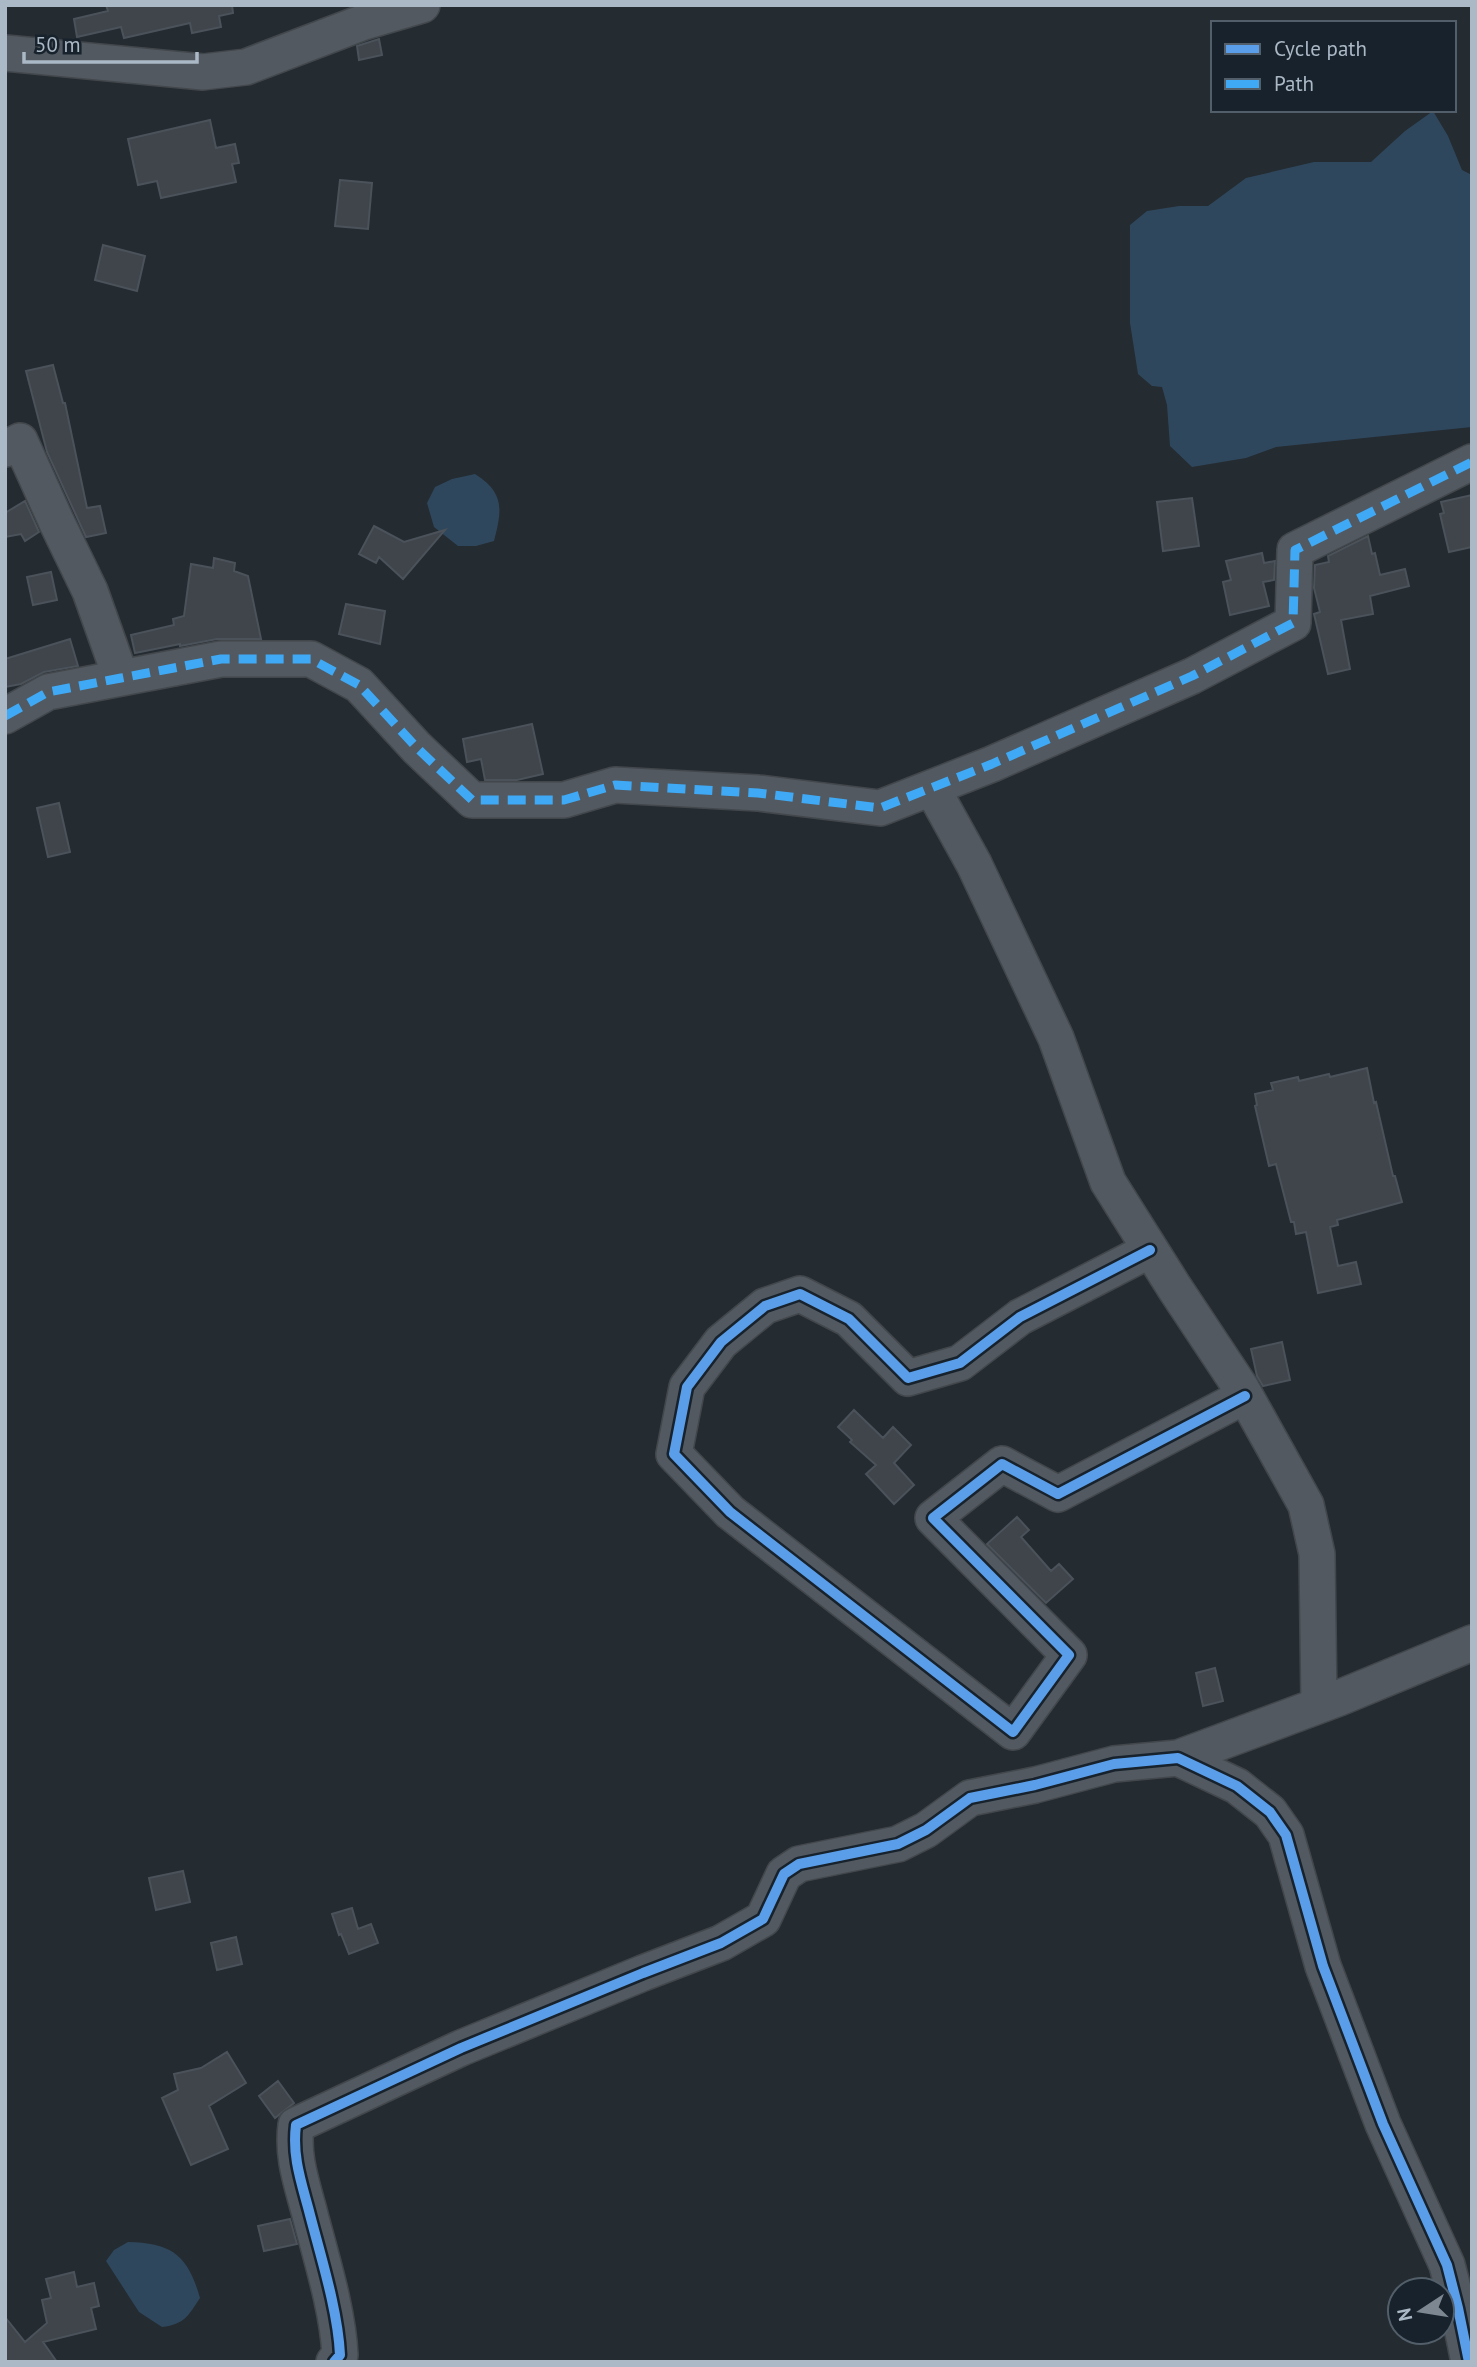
<svg xmlns="http://www.w3.org/2000/svg" width="1477" height="2367" font-family="'PT Sans',sans-serif">
  <style>
    .water { fill: #2f475c }
    .building { fill: #3f454b; stroke: #4b525a; stroke-width: 2 }
    .lines { fill: none; stroke-linecap: round; stroke-linejoin: round }
    .minor-casing { stroke: #42474c; stroke-width: 38 }
    .minor { stroke: #525960; stroke-width: 35 }
    .quiet { stroke: #3fa9f5; stroke-width: 9; stroke-dasharray: 18 9; stroke-linecap: butt }
    .cycleway-casing { stroke: #17222c; stroke-width: 15 }
    .cycleway { stroke: #5a9eea; stroke-width: 10 }
  </style>
  <rect width="100%" height="100%" fill="#242b31"/>
  <path class="water" d="M 1433,111 L 1448,136 L 1462,170 L 1472,175 L 1472,427 L 1276,447 L 1246,458 L 1192,467 L 1170,446 L 1167,405 L 1162,387 L 1152,386 L 1138,374 L 1130,323 L 1130,225 L 1147,211 L 1179,206 L 1208,206 L 1246,178 L 1314,162 L 1371,162 L 1405,131 Z
    M 475,474 C 505,493 502,510 494,541 L 476,546 L 458,546 L 434,527 L 427,503 L 435,487 L 452,479 Z
    M 128,2242 C 173,2243 188,2256 200,2298 C 188,2316 185,2324 162,2327 L 139,2312 L 106,2261 L 114,2250 Z"/>
  <path class="building" d="M 106,5 L 232,5 L 233,13 L 219,16 L 221,27 L 192,33 L 190,23 L 124,38 L 121,27 L 77,37 L 74,19 L 108,11 Z
    M 379,39 L 382,55 L 359,60 L 357,46 Z
    M 210,120 L 216,148 L 235,144 L 239,163 L 232,164 L 236,182 L 161,198 L 157,181 L 138,185 L 128,139 Z
    M 340,180 L 372,183 L 368,229 L 335,226 Z
    M 103,245 L 145,256 L 137,291 L 95,280 Z
    M 53,365 L 63,403 L 65,403 L 87,508 L 100,506 L 106,533 L 86,537 L 47,452 L 26,371 Z
    M 1472,495 L 1472,547 L 1449,552 L 1440,514 L 1444,513 L 1441,502 Z
    M 1192,498 L 1199,546 L 1163,551 L 1157,502 Z
    M 25,501 L 39,532 L 25,541 L 21,534 L 5,537 L 5,513 Z
    M 374,526 L 404,542 L 445,530 L 403,579 L 379,557 L 376,563 L 359,554 Z
    M 1368,536 L 1372,554 L 1375,553 L 1380,575 L 1405,569 L 1409,586 L 1370,596 L 1373,614 L 1341,620 L 1350,669 L 1328,674 L 1314,614 L 1320,612 L 1314,588 L 1315,565 L 1329,562 L 1328,556 Z
    M 1262,553 L 1264,563 L 1275,561 L 1274,580 L 1263,582 L 1269,606 L 1230,615 L 1223,582 L 1231,580 L 1226,561 Z
    M 214,558 L 235,563 L 234,571 L 248,576 L 261,639 L 217,639 L 180,646 L 180,644 L 135,653 L 131,635 L 174,625 L 173,619 L 184,616 L 191,564 L 213,568 Z
    M 51,572 L 57,600 L 33,605 L 27,577 Z
    M 346,604 L 385,611 L 380,644 L 339,634 Z
    M 70,639 L 78,666 L 44,672 L 21,684 L 5,687 L 5,659 Z
    M 532,724 L 543,774 L 517,780 L 485,780 L 481,759 L 467,762 L 463,739 Z
    M 59,803 L 70,852 L 48,857 L 37,808 Z
    M 1367,1068 L 1374,1103 L 1376,1102 L 1393,1176 L 1395,1176 L 1402,1202 L 1337,1220 L 1338,1225 L 1330,1227 L 1338,1266 L 1356,1262 L 1361,1284 L 1318,1293 L 1306,1232 L 1296,1234 L 1294,1222 L 1291,1222 L 1276,1164 L 1269,1166 L 1255,1106 L 1257,1105 L 1255,1094 L 1273,1090 L 1271,1083 L 1298,1077 L 1299,1081 L 1329,1074 L 1330,1077 Z
    M 1282,1342 L 1290,1380 L 1263,1386 L 1257,1376 L 1251,1349 Z
    M 854,1410 L 883,1438 L 893,1427 L 911,1445 L 894,1463 L 914,1485 L 894,1504 L 866,1474 L 876,1465 L 850,1442 L 852,1440 L 838,1427 Z
    M 1017,1517 L 1029,1530 L 1021,1537 L 1051,1571 L 1059,1564 L 1073,1579 L 1046,1603 L 987,1544 Z
    M 1215,1668 L 1223,1701 L 1203,1706 L 1196,1673 Z
    M 183,1871 L 190,1902 L 156,1910 L 149,1878 Z
    M 352,1908 L 358,1929 L 371,1924 L 378,1943 L 349,1954 L 341,1934 L 339,1935 L 332,1914 Z
    M 236,1937 L 242,1964 L 217,1970 L 211,1943 Z
    M 227,2052 L 246,2083 L 209,2106 L 228,2149 L 191,2165 L 162,2098 L 178,2090 L 174,2074 L 201,2068 Z
    M 278,2081 L 294,2103 L 275,2118 L 259,2096 Z
    M 290,2219 L 297,2244 L 264,2251 L 258,2226 Z
    M 74,2272 L 77,2287 L 94,2283 L 99,2306 L 91,2308 L 96,2329 L 43,2342 L 57,2362 L 5,2362 L 5,2317 L 25,2342 L 47,2323 L 42,2300 L 51,2298 L 46,2279 Z"/>
  <g class="lines">
    <g class="minor-casing">
      <path id="minor" d="M 5,53 L 203,72 L 246,67 L 364,22 L 422,5
        M 5,449 L 20,441 L 57,523 L 90,591 L 121,678
        M 5,716 L 48,692 L 121,678 L 221,659 L 311,659 L 359,685 L 417,748 L 472,800 L 564,800 L 615,785 L 758,793 L 880,808 L 992,764 L 1192,676 L 1293,623 L 1295,550 L 1472,462
        M 932,788 L 974,864 L 1056,1038 L 1108,1182 L 1174,1287 L 1241,1388 L 1306,1505 L 1317,1554 L 1319,1705
        M 1150,1250 L 1020,1317 L 960,1363 L 908,1378 L 849,1319 L 800,1294 L 765,1306 L 721,1342 L 687,1387 L 674,1454 L 730,1512 L 1013,1732 L 1069,1655 L 933,1518 L 1002,1464 L 1058,1494 L 1245,1396
        M 1178,1758 L 1339,1698 L 1472,1643
        M 334,2362 L 340,2355 C 338,2310 320,2254 309,2211 C 301,2181 292,2156 296,2125 L 461,2048 L 643,1973 L 721,1943 L 763,1919 L 784,1874 L 799,1864 L 898,1844 L 926,1830 L 970,1798 L 1035,1785 L 1114,1764 L 1178,1758 L 1237,1786 L 1270,1812 L 1286,1835 L 1323,1966 L 1383,2124 L 1447,2265 L 1458,2308 L 1469,2362"/>
    </g>
    <use href="#minor" class="minor"/>
    <path class="quiet" d="M 5,716 L 48,692 L 121,678 L 221,659 L 311,659 L 359,685 L 417,748 L 472,800 L 564,800 L 615,785 L 758,793 L 880,808 L 992,764 L 1192,676 L 1293,623 L 1295,550 L 1472,462"/>
    <g class="cycleway-casing">
      <path id="cycleway" d="M 1150,1250 L 1020,1317 L 960,1363 L 908,1378 L 849,1319 L 800,1294 L 765,1306 L 721,1342 L 687,1387 L 674,1454 L 730,1512 L 1013,1732 L 1069,1655 L 933,1518 L 1002,1464 L 1058,1494 L 1245,1396
        M 334,2362 L 340,2355 C 338,2310 320,2254 309,2211 C 301,2181 292,2156 296,2125 L 461,2048 L 643,1973 L 721,1943 L 763,1919 L 784,1874 L 799,1864 L 898,1844 L 926,1830 L 970,1798 L 1035,1785 L 1114,1764 L 1178,1758 L 1237,1786 L 1270,1812 L 1286,1835 L 1323,1966 L 1383,2124 L 1447,2265 L 1458,2308 L 1469,2362"/>
    </g>
    <use href="#cycleway" class="cycleway"/>
  </g>
  <rect width="1477" height="2367" fill="none" stroke="#abb8c5" stroke-width="14"/>
  <rect x="1211" y="21" width="245" height="91" fill="#17222c" stroke="#525e69" stroke-width="2"/>
  <rect x="1225" y="44" width="35" height="10" fill="#5a9eea" stroke="#525e69" stroke-width="2"/>
  <text x="1274" y="56" font-size="21" fill="#abb8c5">Cycle path</text>
  <rect x="1225" y="79" width="35" height="10" fill="#3fa9f5" stroke="#525e69" stroke-width="2"/>
  <text x="1274" y="91" font-size="21" fill="#abb8c5">Path</text>
  <g transform="translate(1421 2311) rotate(258)"><circle r="33" fill="#17222c" stroke="#525e69" stroke-width="2"/>
  <path d="M0-5L12 26L0 18L-12 26Z" fill="#7c8791"/>
  <text y="-10" font-size="19" font-weight="bold" text-anchor="middle" fill="#abb8c5">N</text>
  </g>
  <path d="M24 52v10h173v-10" fill="none" stroke="#abb8c5" stroke-width="3.5"/>
  <text x="35" y="52" font-size="21" fill="#abb8c5" stroke="#17222c" stroke-width="5" paint-order="stroke">50 m</text>
</svg>
